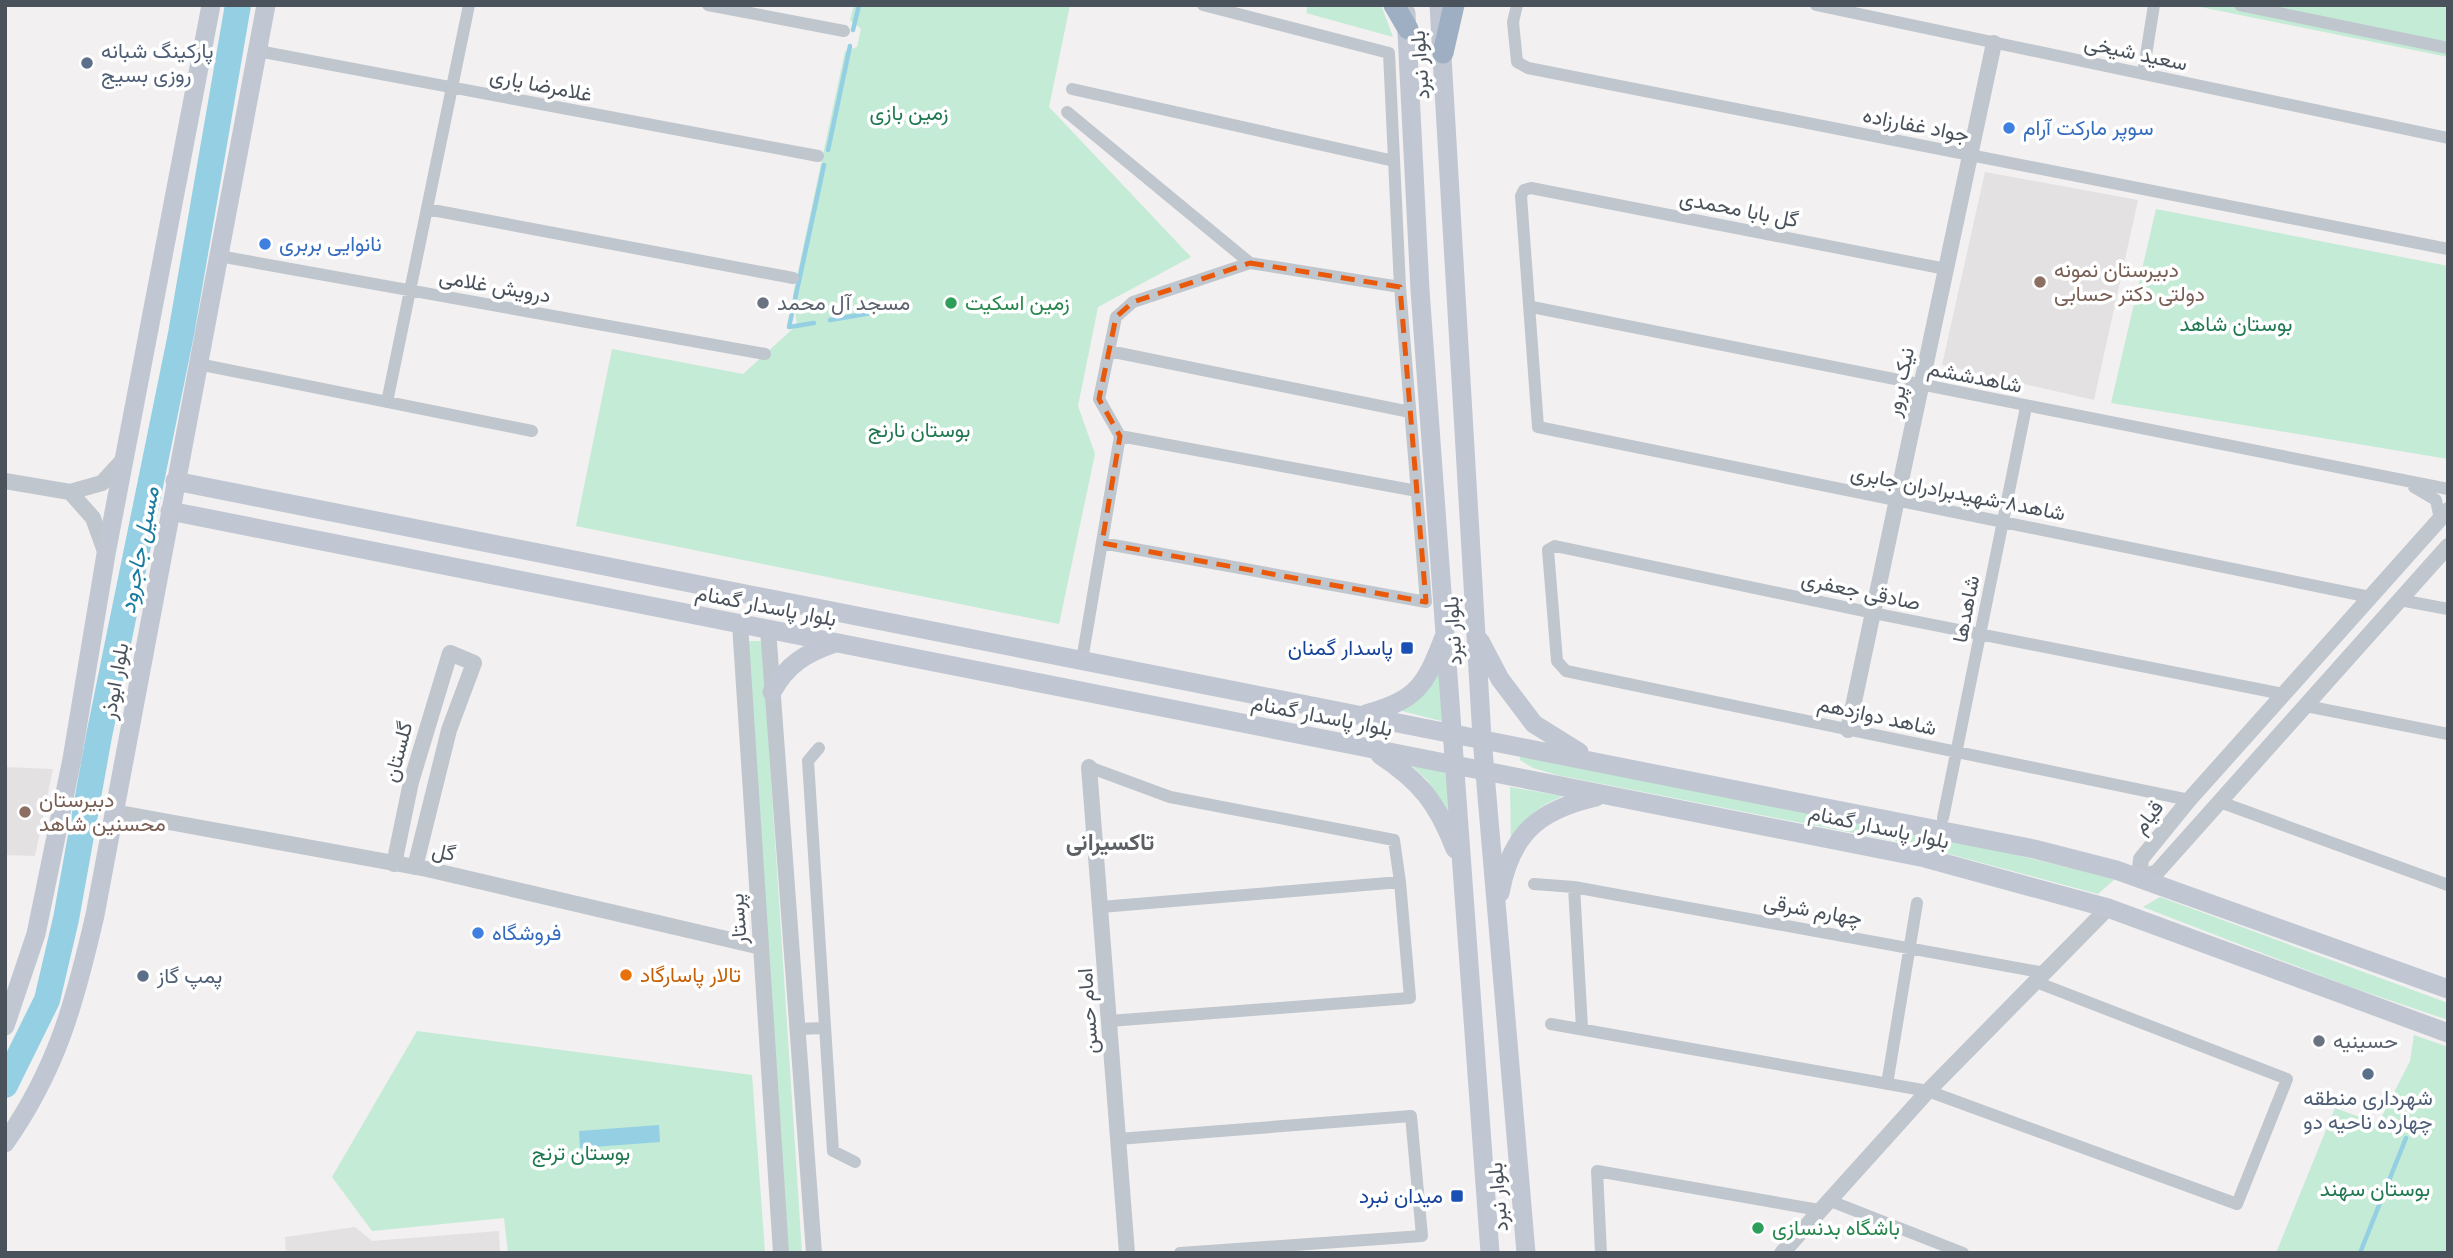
<svg xmlns="http://www.w3.org/2000/svg" width="2453" height="1258" font-family="Roboto,Vazirmatn,sans-serif">
  <style>
    .education { fill: #e3e1e1 }
    .green { fill: #c3ebd5 }
    .water { fill: #94cfe4 }
    .lines { fill: none; stroke-linecap: round; stroke-linejoin: round }
    .stream { stroke: #94cfe4; stroke-width: 4.5 }
    .river { stroke: #94cfe4; stroke-width: 26 }
    .minor { stroke: #c0c6cd; stroke-width: 12 }
    .tertiary { stroke: #c0c6cd; stroke-width: 16 }
    .secondary { stroke: #c0c7d2; stroke-width: 19 }
    .trunk { stroke: #9fafc3; stroke-width: 21 }
    .marked { fill: none; stroke: #e8590c; stroke-width: 5; stroke-dasharray: 14 9; stroke-linejoin: round }
    .service-dot { fill: #5c6f8a; stroke: #fff; stroke-width: 2.5 }
    .shop-dot { fill: #3f7fe0; stroke: #fff; stroke-width: 2.5 }
    .education-dot { fill: #8d6e63; stroke: #fff; stroke-width: 2.5 }
    .worship-dot { fill: #6b7280; stroke: #fff; stroke-width: 2.5 }
    .leisure-dot { fill: #2e9e5b; stroke: #fff; stroke-width: 2.5 }
    .transit-dot { fill: #1a4fb4; stroke: #fff; stroke-width: 2.5 }
    .food-dot { fill: #e8710a; stroke: #fff; stroke-width: 2.5 }
    .labels { text-anchor: middle; stroke-width: 7; stroke-linejoin: round; paint-order: stroke }
    .service-label { font-size: 21px; fill: #4e5e75; stroke: #fff; text-anchor: start }
    .street-label { font-size: 21px; fill: #4a525c; stroke: #fff }
    .park-label { font-size: 21px; fill: #207851; stroke: #fff }
    .shop-label { font-size: 21px; fill: #366cbe; stroke: #fff; text-anchor: start }
    .education-label { font-size: 21px; fill: #785e54; stroke: #fff; text-anchor: start }
    .worship-label { font-size: 21px; fill: #5b616d; stroke: #fff; text-anchor: start }
    .leisure-label { font-size: 21px; fill: #27864d; stroke: #fff; text-anchor: start }
    .transit-label { font-size: 21px; fill: #164399; stroke: #fff; text-anchor: end }
    .food-label { font-size: 21px; fill: #c56008; stroke: #fff; text-anchor: start }
    .water-label { font-size: 23px; font-style: italic; fill: #1a7c9f; stroke: #fff }
    .neighbourhood-label { font-size: 23px; font-weight: bold; fill: #5d6064; stroke: #fff }
  </style>
  <rect width="100%" height="100%" fill="#f2f0f0"/>
  <path class="education" d="M 1985,172 L 2138,200 L 2094,400 L 1942,365 Z
    M 5,767 L 53,769 L 35,856 L 5,855 Z
    M 355,1227 L 372,1241 L 499,1231 L 500,1253 L 286,1253 L 285,1237 Z"/>
  <path class="green" d="M 854,5 L 1070,5 L 1049,107 L 1191,257 L 1098,307 L 1078,406 L 1095,454 L 1059,624 L 576,526 L 612,349 L 743,374 L 797,325 L 793,295 L 845,51 L 857,47 L 861,29 L 850,20 Z
    M 1308,5 L 1381,5 L 1393,37 L 1306,13 Z
    M 2191,5 L 2448,5 L 2448,57 Z
    M 2156,209 L 2448,266 L 2448,459 L 2111,403 Z
    M 748,641 L 762,641 L 802,1253 L 788,1253 Z
    M 1441,662 L 1445,722 L 1402,711 Z
    M 1520,754 L 1922,832 L 2115,879 L 2098,894 L 1919,846 L 1557,775 L 1533,768 L 1520,760 Z
    M 1408,762 L 1448,770 L 1454,826 L 1427,780 Z
    M 1510,787 L 1563,796 C 1537,807 1522,818 1511,845 Z
    M 2160,897 L 2448,1003 L 2448,1020 L 2348,986 L 2143,907 Z
    M 417,1031 L 752,1075 L 765,1253 L 508,1253 L 504,1218 L 372,1231 L 332,1177 Z
    M 2414,1035 L 2448,1047 L 2448,1253 L 2276,1253 L 2335,1108 L 2378,1124 L 2410,1061 Z"/>
  <path class="water" d="M 659,1125 L 660,1142 L 580,1148 L 579,1131 Z"/>
  <g class="lines">
    <path class="stream" d="M 853,30 L 859,5
      M 828,150 L 850,46
      M 893,310 L 901,308
      M 830,320 L 877,312
      M 814,323 L 789,327 L 824,165
      M 2360,1253 L 2406,1138"/>
    <path class="river" d="M 5,1085 L 47,1000 L 66,919 L 99,736 L 181,334 L 238,5"/>
    <path class="minor" d="M 708,5 L 844,31
      M 1517,5 L 1513,22 L 1517,62 L 1528,68 L 2448,249
      M 1816,5 L 2448,138
      M 2240,5 L 2448,48
      M 258,51 L 818,156
      M 2143,74 L 2154,5
      M 1072,89 L 1394,161
      M 1067,112 L 1250,263
      M 427,209 L 793,278
      M 219,256 L 765,354
      M 1946,269 L 1531,188 L 1524,190 L 1521,196 L 1538,427 L 2370,597
      M 1532,307 L 2448,489
      M 1109,351 L 1410,412
      M 198,364 L 532,431
      M 387,402 L 469,5
      M 1120,436 L 1417,491
      M 2414,487 L 2436,500 L 2440,519
      M 1102,543 L 1426,602 L 1400,287 L 1389,53 L 1203,5
      M 2400,600 L 2448,609
      M 1082,660 L 1120,436 L 1099,399 L 1116,317 L 1133,302 L 1250,263 L 1400,287
      M 2306,706 L 2448,734
      M 819,748 L 808,761 L 833,1151 L 855,1162
      M 1089,767 L 1170,797 L 1394,840 L 1400,882
      M 2189,800 L 1566,671 L 1557,661 L 1548,550 L 1555,546 L 1873,613 L 2283,694
      M 2220,802 L 2448,885
      M 1943,818 L 2026,407
      M 1534,884 L 1574,887 L 2045,973
      M 1574,887 L 1582,1028
      M 1101,907 L 1400,882 L 1410,998 L 1109,1021
      M 1551,1024 L 1928,1091 L 2237,1204 L 2287,1079 L 2036,982
      M 797,1029 L 825,1028
      M 1887,1084 L 1917,903
      M 1118,1139 L 1411,1116 L 1422,1236 L 1180,1253
      M 1828,1200 L 1963,1253
      M 1601,1253 L 1597,1171 L 1819,1210"/>
    <path class="tertiary" d="M 5,481 L 70,492 L 93,518 L 106,554
      M 70,492 L 102,483 L 124,459
      M 2448,510 L 2189,800 L 2141,859 L 2139,878 L 2157,872 L 2448,546
      M 740,624 L 781,1253
      M 768,629 L 814,1253
      M 1848,730 L 1994,43
      M 1089,767 L 1127,1253
      M 114,812 L 427,869 L 761,947
      M 394,864 L 411,782 L 450,653 L 474,663 L 449,730 L 415,867
      M 1782,1253 L 1928,1091 L 2108,908"/>
    <path class="secondary" d="M 1439,5 L 1482,738 L 1526,1253
      M 1406,13 L 1420,290 L 1490,1253
      M 175,481 L 2034,849 L 2116,870 L 2448,989
      M 170,511 L 1925,858 L 2108,908 L 2448,1033
      M 1480,641 L 1500,679 L 1534,724 L 1579,752
      M 772,692 C 787,664 806,653 835,643
      M 1366,714 C 1418,699 1425,686 1444,637
      M 1380,755 C 1420,781 1438,804 1455,849
      M 1500,893 C 1511,833 1539,810 1596,797
      M 5,1026 L 36,934 L 72,759 L 106,554 L 211,5
      M 5,1143 C 57,1069 75,1002 95,915 L 266,5"/>
    <path class="trunk" d="M 1394,5 L 1408,29
      M 1443,53 L 1454,5"/>
  </g>
  <path class="marked" d="M 1250,263 L 1400,287 L 1426,602 L 1102,543 L 1120,436 L 1099,399 L 1116,317 L 1133,302 Z"/>
  <g class="service-dot">
    <circle cx="87" cy="63" r="7"/>
    <circle cx="143" cy="976" r="7"/>
    <circle cx="2368" cy="1074" r="7"/>
  </g>
  <g class="shop-dot">
    <circle cx="2009" cy="128" r="7"/>
    <circle cx="265" cy="244" r="7"/>
    <circle cx="478" cy="933" r="7"/>
  </g>
  <g class="education-dot">
    <circle cx="2040" cy="282" r="7"/>
    <circle cx="25" cy="812" r="7"/>
  </g>
  <g class="worship-dot">
    <circle cx="763" cy="303" r="7"/>
    <circle cx="2319" cy="1041" r="7"/>
  </g>
  <g class="leisure-dot">
    <circle cx="951" cy="303" r="7"/>
    <circle cx="1758" cy="1228" r="7"/>
  </g>
  <g class="transit-dot">
    <rect x="1400" y="641" width="14" height="14" rx="3.5"/>
    <rect x="1450" y="1189" width="14" height="14" rx="3.5"/>
  </g>
  <circle class="food-dot" cx="626" cy="975" r="7"/>
  <g class="labels">
    <g class="service-label">
      <text x="101" y="58">پارکینگ شبانه<tspan x="101" dy="24">روزی بسیج</tspan></text>
      <text x="157" y="983">پمپ گاز</text>
      <text x="2368" y="1105" text-anchor="middle">شهرداری منطقه<tspan x="2368" dy="24">چهارده ناحیه دو</tspan></text>
    </g>
    <g class="street-label">
      <text transform="translate(2136 53) rotate(12)" y="7">سعید شیخی</text>
      <text transform="translate(1420 65) rotate(-94)" y="7">بلوار نبرد</text>
      <text transform="translate(541 85) rotate(11)" y="7">غلامرضا یاری</text>
      <text transform="translate(1916 125) rotate(11)" y="7">جواد غفارزاده</text>
      <text transform="translate(1739 209) rotate(11)" y="7">گل بابا محمدی</text>
      <text transform="translate(495 286) rotate(10)" y="7">درویش غلامی</text>
      <text transform="translate(1975 377) rotate(11)" y="7">شاهدششم</text>
      <text transform="translate(1900 382) rotate(-78)" y="7">نیک پرور</text>
      <text transform="translate(1958 493) rotate(11)" y="7">شاهد۸-شهیدبرادران جابری</text>
      <text transform="translate(1861 591) rotate(12)" y="7">صادقی جعفری</text>
      <text transform="translate(766 606) rotate(11)" y="7">بلوار پاسدار گمنام</text>
      <text transform="translate(1966 609) rotate(-79)" y="7">شاهدها</text>
      <text transform="translate(1453 631) rotate(-93)" y="7">بلوار نبرد</text>
      <text transform="translate(115 681) rotate(-80)" y="7">بلوار ابوذر</text>
      <text transform="translate(1322 716) rotate(11)" y="7">بلوار پاسدار گمنام</text>
      <text transform="translate(1877 716) rotate(12)" y="7">شاهد دوازدهم</text>
      <text transform="translate(398 752) rotate(-75)" y="7">گلستان</text>
      <text transform="translate(2148 817) rotate(-52)" y="7">قیام</text>
      <text transform="translate(1879 827) rotate(12)" y="7">بلوار پاسدار گمنام</text>
      <text transform="translate(444 852) rotate(12)" y="7">گل</text>
      <text transform="translate(1813 910) rotate(10)" y="7">چهارم شرقی</text>
      <text transform="translate(738 919) rotate(-94)" y="7">پرستار</text>
      <text transform="translate(1088 1011) rotate(-94)" y="7">امام حسن</text>
      <text transform="translate(1498 1197) rotate(-95)" y="7">بلوار نبرد</text>
    </g>
    <g class="park-label">
      <text x="909" y="120">زمین بازی</text>
      <text x="2236" y="331">بوستان شاهد</text>
      <text x="919" y="437">بوستان نارنج</text>
      <text x="581" y="1160">بوستان ترنج</text>
      <text x="2375" y="1196">بوستان سهند</text>
    </g>
    <g class="shop-label">
      <text x="2023" y="135">سوپر مارکت آرام</text>
      <text x="279" y="251">نانوایی بربری</text>
      <text x="492" y="940">فروشگاه</text>
    </g>
    <g class="education-label">
      <text x="2054" y="277">دبیرستان نمونه<tspan x="2054" dy="24">دولتی دکتر حسابی</tspan></text>
      <text x="39" y="807">دبیرستان<tspan x="39" dy="24">محسنین شاهد</tspan></text>
    </g>
    <g class="worship-label">
      <text x="777" y="310">مسجد آل محمد</text>
      <text x="2333" y="1048">حسینیه</text>
    </g>
    <g class="leisure-label">
      <text x="965" y="310">زمین اسکیت</text>
      <text x="1772" y="1235">باشگاه بدنسازی</text>
    </g>
    <g class="transit-label">
      <text x="1393" y="655">پاسدار گمنان</text>
      <text x="1443" y="1203">میدان نبرد</text>
    </g>
    <g class="food-label">
      <text x="640" y="982">تالار پاسارگاد</text>
    </g>
    <g class="water-label">
      <text transform="translate(139 550) rotate(-79)" y="8">مسیل جاجرود</text>
    </g>
    <g class="neighbourhood-label">
      <text x="1110" y="850">تاکسیرانی</text>
    </g>
  </g>
  <rect width="2453" height="1258" fill="none" stroke="#4a525c" stroke-width="14"/>
</svg>
